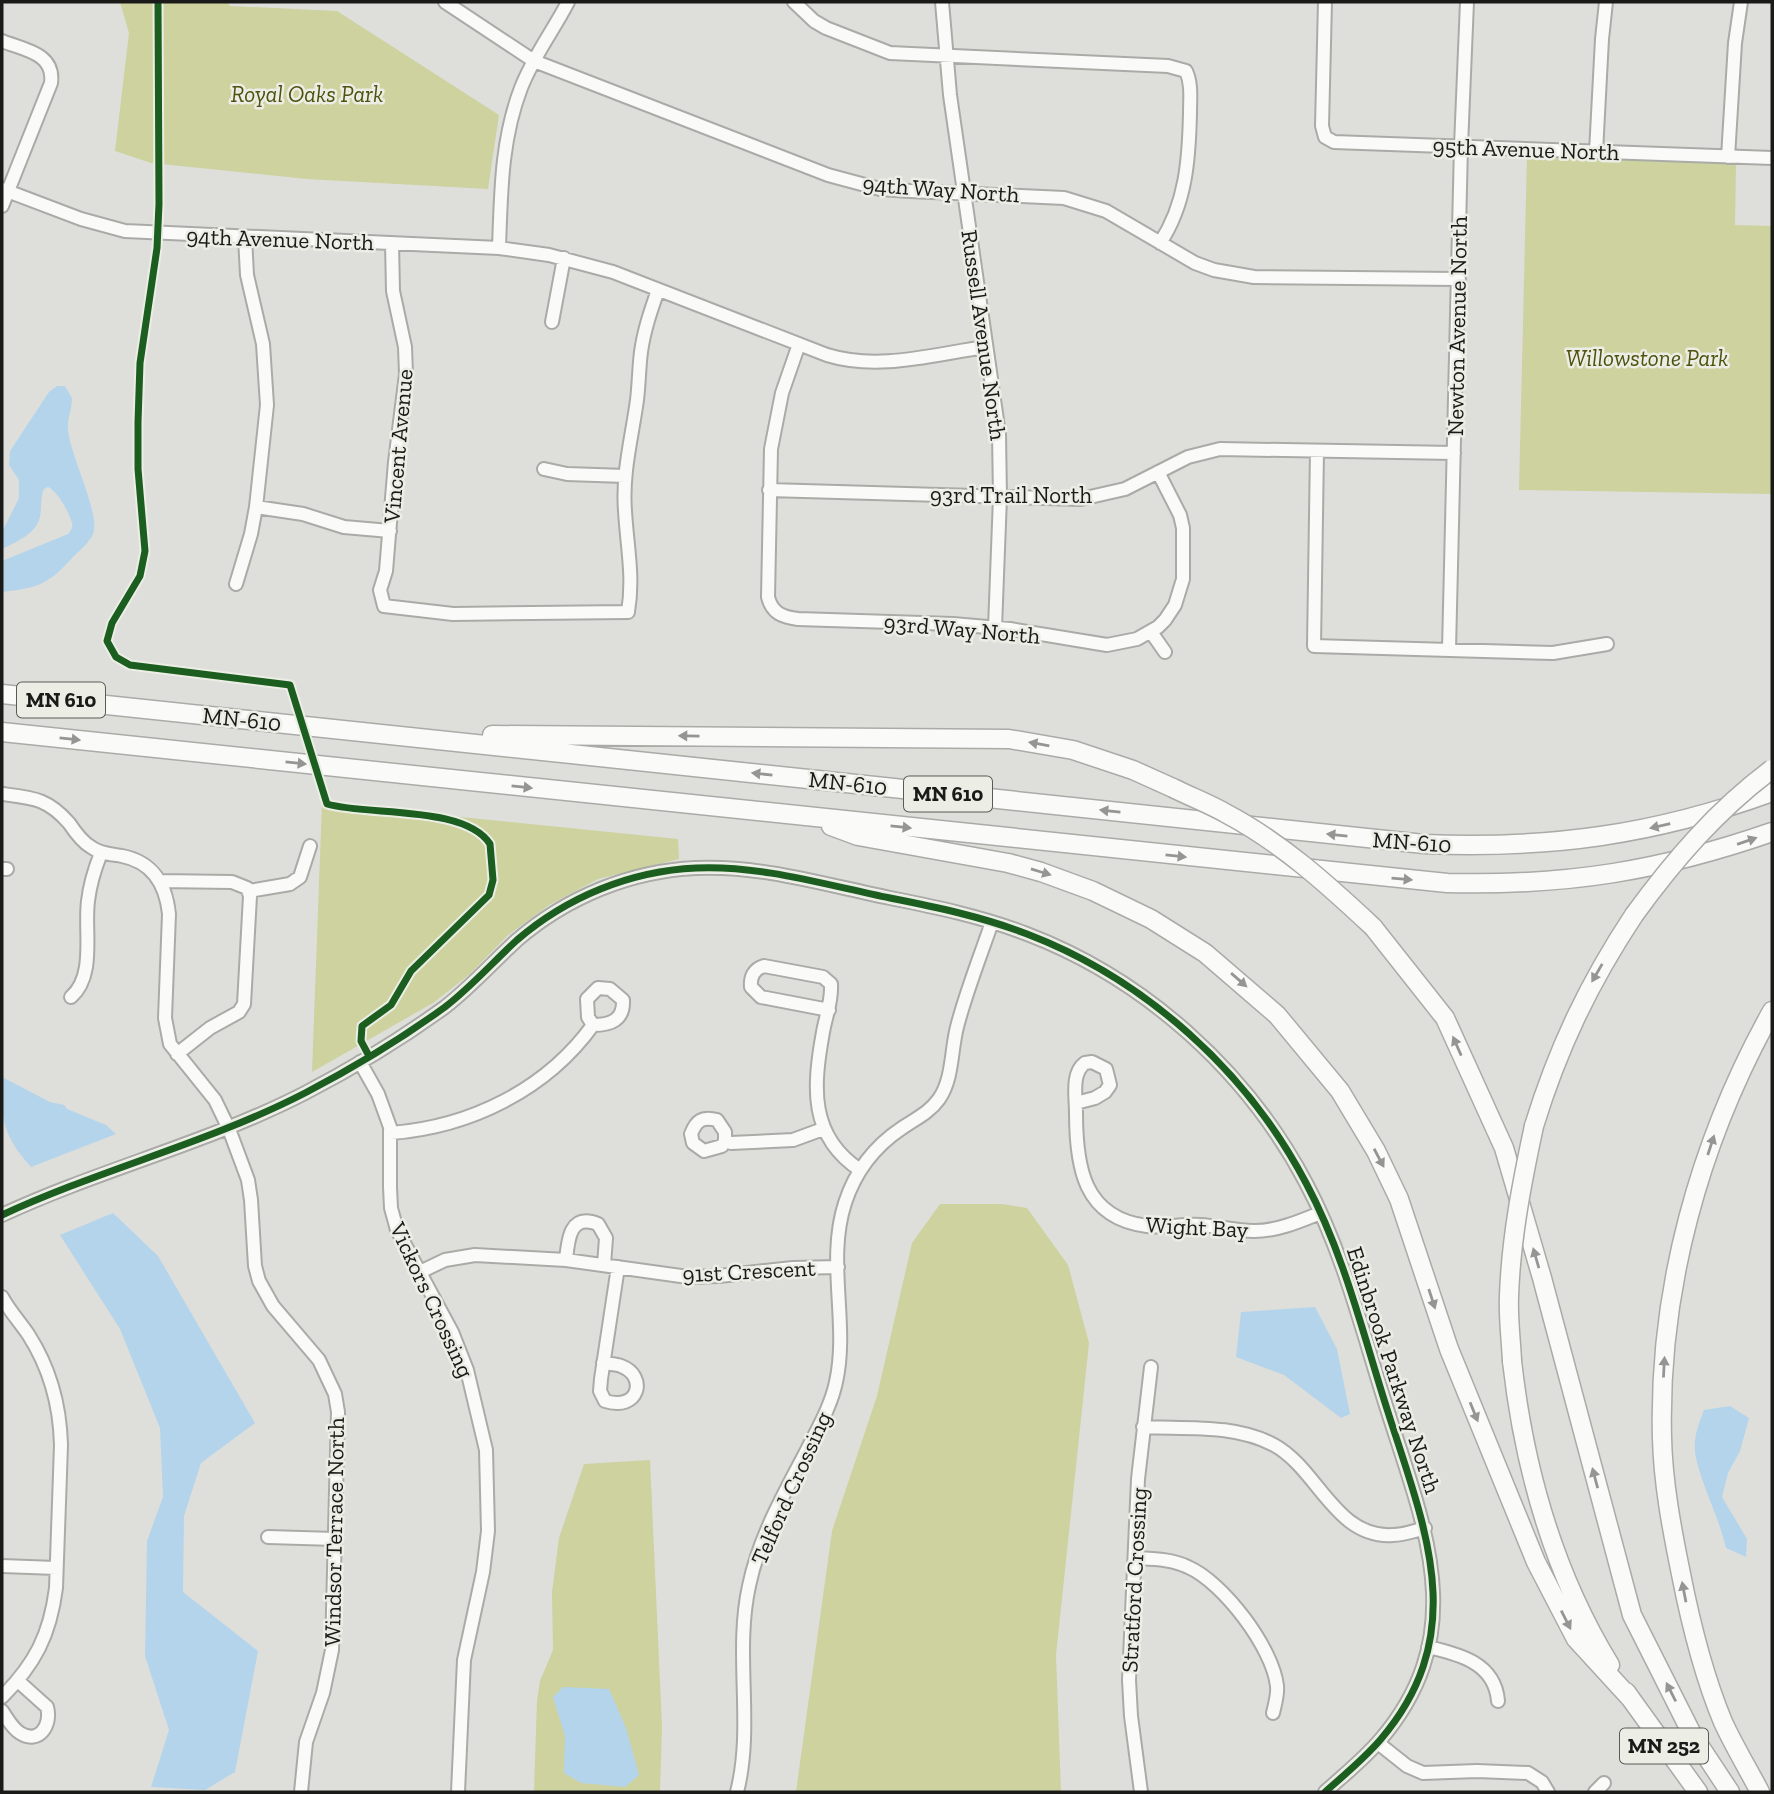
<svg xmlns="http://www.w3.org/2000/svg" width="1774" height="1794" font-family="'Zilla Slab',serif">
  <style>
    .green { fill: #cdd29e }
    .water { fill: #b4d4ec }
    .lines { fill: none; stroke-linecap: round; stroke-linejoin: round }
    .minor-casing { stroke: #aaaba7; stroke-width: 16 }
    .highway-casing { stroke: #aaaba7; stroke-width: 21 }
    .minor { stroke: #fafaf9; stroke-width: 12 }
    .highway { stroke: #fafaf9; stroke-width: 18 }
    .highway-bridge-casing { stroke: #aaaba7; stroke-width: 21; stroke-linecap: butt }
    .highway-bridge { stroke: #fafaf9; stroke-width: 18 }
    .cycleway-casing { stroke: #eceee6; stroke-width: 11 }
    .cycleway { stroke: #1b5e20; stroke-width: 7 }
    .oneway { fill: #959694 }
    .labels { text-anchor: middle; stroke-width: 5; stroke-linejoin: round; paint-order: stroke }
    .shield { fill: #eceee6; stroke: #595a56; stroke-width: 2 }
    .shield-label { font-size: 21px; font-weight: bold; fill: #1a1b18 }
    .park-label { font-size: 23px; font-style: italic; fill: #4e520d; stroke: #eceee6 }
    .street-label { font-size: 23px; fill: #1a1b18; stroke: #eceee6 }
  </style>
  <rect width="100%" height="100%" fill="#dedfda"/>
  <path class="green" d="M 120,2 L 227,2 L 230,6 L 337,11 L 499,115 L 488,189 L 307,179 L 151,163 L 115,151 L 129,33 Z
    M 1527,155 L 1736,163 L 1735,225 L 1772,226 L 1772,494 L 1519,490 Z
    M 322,803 L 678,839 L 679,859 L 598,879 L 549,905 L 508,935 L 470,974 L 433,1003 L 312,1072 Z
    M 940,1204 L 1002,1204 L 1027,1208 L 1068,1265 L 1089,1343 L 1056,1655 L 1061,1792 L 796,1792 L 832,1531 L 877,1396 L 912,1243 Z
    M 650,1460 L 662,1727 L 660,1792 L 534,1792 L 537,1701 L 540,1681 L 553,1650 L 552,1592 L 559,1538 L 584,1464 Z"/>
  <path class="water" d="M 57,386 L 65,386 L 72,398 C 72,409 67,419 68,430 C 70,455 101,515 93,534 C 89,543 79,551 72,558 C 48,585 37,588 2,592 L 2,561 L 68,534 C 71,529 73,529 72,523 C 69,512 57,491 48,487 L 44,489 C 40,498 42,507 40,517 C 36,534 16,542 2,549 L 2,532 L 19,498 L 19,480 L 9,465 L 10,451 L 49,392 Z
    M 2,1077 L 50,1102 L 64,1105 L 67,1109 L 106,1125 L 116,1134 L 31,1167 C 1,1133 2,1120 2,1077 Z
    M 113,1213 L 158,1256 L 255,1423 L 201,1463 L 184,1516 L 183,1592 L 258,1651 L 235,1772 L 205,1790 L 151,1787 L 169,1730 L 145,1656 L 147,1541 L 163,1497 L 160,1428 L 120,1329 L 60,1235 Z
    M 1315,1307 L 1337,1349 L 1350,1414 L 1341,1418 L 1284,1375 L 1236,1357 L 1241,1312 Z
    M 1730,1406 L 1749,1418 L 1740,1451 L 1728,1473 L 1722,1497 L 1747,1539 L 1746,1557 L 1726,1548 C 1719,1517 1703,1489 1696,1458 C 1692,1442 1698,1425 1704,1410 Z
    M 563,1687 L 609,1689 L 626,1728 L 639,1775 L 625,1787 L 581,1783 L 564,1773 L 565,1736 L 553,1697 Z"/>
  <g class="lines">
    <g class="minor-casing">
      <path id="minor" d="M 445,2 L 534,61 L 828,175 L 880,189 L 910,191 L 1064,198 L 1106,211 L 1195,263 L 1214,270 L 1254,277 L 1459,279
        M 794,2 L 814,21 L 826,28 L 890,53 L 1168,66 L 1186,71 C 1192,84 1190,99 1190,113 C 1189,159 1186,204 1160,243
        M 942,2 L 950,95 L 999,434 L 1000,497 L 995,628
        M 1325,2 L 1322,126 L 1325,137 L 1334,142 L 1772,158
        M 2,41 C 24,50 55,53 51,83 L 2,206
        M 1596,152 L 1602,39 L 1606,2
        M 1728,157 L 1735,43 L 1741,2
        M 2,189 L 81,219 L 125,231 L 499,248 L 549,255 L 613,272 L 827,355 C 879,371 934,354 986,347
        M 392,243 L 393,291 L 405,347 L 406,374 L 395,462 L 386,571 L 380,590 L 384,606 L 453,614 L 628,612 C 634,577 627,546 625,511 C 622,473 632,437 637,400 C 639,384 639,367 641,352 C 644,330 651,310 658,290
        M 499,248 C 501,193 501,140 521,88 C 533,57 553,31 568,2
        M 552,322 L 564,258
        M 799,344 L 782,393 L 771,449 L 768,597 C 772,613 782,617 798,619 L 953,624 L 1010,629 L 1107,645 L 1137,639 L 1158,627 L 1165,620 L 1175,605 L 1183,579 L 1183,528 L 1180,515 L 1158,472
        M 1317,451 L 1314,646 L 1553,653 L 1607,644
        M 544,469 L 567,474 L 625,476
        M 769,490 L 1081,499 L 1125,489 L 1188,457 L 1220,449 L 1454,453
        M 256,507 L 303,514 L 344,527 L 390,531
        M 236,584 L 251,534 L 256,507 L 267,405 L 263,344 L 247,275 L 245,237
        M 1151,632 L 1165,652
        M 1449,650 L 1461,146 L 1467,2
        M 2,794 C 33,798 47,798 69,823 C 75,832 82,842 91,847 C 100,854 111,854 122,856 C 153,862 166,885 169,914 L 165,1018 L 170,1044 L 215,1100 L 229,1129 L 248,1180 L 251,1200 L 255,1266 L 259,1281 L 273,1306 L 319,1360 L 335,1394 L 338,1412 L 332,1650 L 323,1693 L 306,1742 L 301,1792
        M 2,869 L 7,869
        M 160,881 L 232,882 L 247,888 L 250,896 L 244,1004 L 239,1012 L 210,1028 L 177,1054
        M 249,891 L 290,884 L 300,877 L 310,846
        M 71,997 C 96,975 84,931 88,901 C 90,884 95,868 101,853
        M 829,1010 L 761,997 L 751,987 C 750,977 754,969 764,966 L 823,977 L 831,984 C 832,1002 826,1015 823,1032 C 813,1087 809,1136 860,1170
        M 360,1062 L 378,1094 L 390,1127 L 390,1187 L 391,1208 L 397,1230 L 452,1332 L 467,1370 L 486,1450 L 488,1531 L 483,1572 L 464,1660 L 458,1792
        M 1076,1103 L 1095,1098 L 1105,1092 L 1110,1085 L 1106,1069 L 1092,1062 L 1085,1063 C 1071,1073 1076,1097 1076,1113 C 1076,1166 1083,1218 1147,1226 C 1164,1228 1183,1224 1200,1225 C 1218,1226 1236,1231 1254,1231 C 1277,1231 1298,1222 1320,1213
        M 391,1133 C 470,1127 546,1090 593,1025 C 611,1025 624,1020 623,1000 L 610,989 L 598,988 L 587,999 L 588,1017 L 593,1025
        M 725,1141 L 722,1146 L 704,1151 L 693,1143 L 691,1134 C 696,1121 702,1116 717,1120 L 725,1132 L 725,1141 L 731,1143 L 793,1140 L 823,1129
        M 2,1215 C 101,1169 208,1143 305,1093 C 353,1068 401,1039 445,1007 C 471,987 493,962 517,940 C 567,897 630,871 696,868 C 761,865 826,885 890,898 C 936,907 983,917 1027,934 C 1145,979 1247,1071 1306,1183 C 1344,1254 1363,1334 1387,1409 C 1424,1526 1472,1632 1381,1739 C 1364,1759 1344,1775 1325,1792
        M 566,1260 C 568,1239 570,1213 598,1224 L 606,1238 L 604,1265
        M 420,1272 L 445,1260 L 475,1255 L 566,1260 L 688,1277 L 719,1276 L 793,1268 L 838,1267
        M 2,1297 C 9,1310 19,1321 28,1334 C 50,1368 60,1404 61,1445 L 56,1588 C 50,1635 35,1664 2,1697
        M 603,1363 C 609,1364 616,1364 621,1366 C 648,1376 639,1412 605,1401 L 600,1391 L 601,1379 L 618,1267
        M 1143,1427 C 1187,1429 1235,1424 1274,1445 C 1318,1469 1336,1539 1393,1535 C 1404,1535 1414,1531 1425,1528
        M 268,1537 L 335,1539
        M 1135,1558 C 1153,1559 1172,1559 1188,1567 C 1223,1582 1273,1648 1277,1686 C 1278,1695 1275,1704 1273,1713
        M 2,1566 L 56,1568
        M 1428,1647 C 1459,1654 1495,1663 1498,1701
        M 2,1711 C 7,1718 12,1728 20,1733 C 39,1745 52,1725 47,1707 L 18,1681
        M 1378,1743 L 1407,1766 L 1423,1773 L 1477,1771 L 1528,1773 L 1542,1782 L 1548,1792
        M 737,1792 C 754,1725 734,1654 749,1586 C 759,1537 784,1494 807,1450 C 818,1428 831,1406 836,1382 C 849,1324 826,1261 845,1203 C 855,1172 875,1146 902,1128 C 915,1119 929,1113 939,1099 C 953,1079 951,1050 957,1027 C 966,992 980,957 992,922
        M 1141,1792 L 1131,1716 L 1129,1680 L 1138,1479 L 1151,1367
        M 1595,1792 L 1604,1783"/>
    </g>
    <g class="highway-casing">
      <path id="highway" d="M 2,694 L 1424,844 C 1550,849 1654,835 1772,792
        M 2,732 L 1447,883 C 1566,886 1660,871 1772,832
        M 492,735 L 1009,739 L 1073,750 L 1133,770 L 1173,788
        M 831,826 L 858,836 L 1008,863 L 1041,872 L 1093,891 L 1151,919 L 1205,953 L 1277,1015 L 1340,1091 L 1376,1151 L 1399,1199 L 1449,1349 L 1536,1562 L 1576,1639 L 1631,1699
        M 1373,927 L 1445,1018 L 1504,1148 L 1542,1278 L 1632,1615 L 1693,1736 L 1730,1792
        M 1534,1126 C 1558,1048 1589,983 1634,915
        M 1512,1361 C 1524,1468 1553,1572 1610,1665
        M 1626,1692 L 1698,1792
        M 1760,1792 C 1748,1769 1734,1746 1723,1722 C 1703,1674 1691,1625 1681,1574 C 1672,1530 1663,1483 1662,1438 C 1658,1289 1700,1140 1772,1011"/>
    </g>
    <use href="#minor" class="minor"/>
    <use href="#highway" class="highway"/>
    <g class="highway-bridge-casing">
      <path id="highway-bridge" d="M 1173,788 C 1191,797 1210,804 1227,814 C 1282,843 1328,885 1373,927
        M 1634,915 C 1674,860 1717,810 1772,769
        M 1512,1361 C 1511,1339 1508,1318 1509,1296 C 1511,1238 1522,1182 1534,1126"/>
    </g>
    <use href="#highway-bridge" class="highway-bridge"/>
    <g class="cycleway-casing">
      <path id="cycleway" d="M 158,2 L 159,204 L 157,248 L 140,363 L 138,422 L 138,469 L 145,551 L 140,576 L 112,623 L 107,641 L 116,657 L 130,665 L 290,685 L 327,804 C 368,816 465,805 490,844 L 493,880 L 489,895 L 411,971 L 391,1005 L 362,1026 L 361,1041 L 369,1056
        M 2,1215 C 101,1169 208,1143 305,1093 C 353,1068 401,1039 445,1007 C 471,987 493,962 517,940 C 567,897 630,871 696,868 C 761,865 826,885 890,898 C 936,907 983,917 1027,934 C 1145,979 1247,1071 1306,1183 C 1344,1254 1363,1334 1387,1409 C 1424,1526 1472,1632 1381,1739 C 1364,1759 1344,1775 1325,1792"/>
    </g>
    <use href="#cycleway" class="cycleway"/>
  </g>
  <defs><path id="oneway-solid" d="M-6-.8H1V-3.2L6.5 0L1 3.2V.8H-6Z" transform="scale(1.75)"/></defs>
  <g class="oneway">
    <use href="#oneway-solid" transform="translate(689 736) rotate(-179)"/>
    <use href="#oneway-solid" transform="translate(70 739) rotate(6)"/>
    <use href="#oneway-solid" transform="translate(1039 744) rotate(-170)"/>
    <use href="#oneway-solid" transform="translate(296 763) rotate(6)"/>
    <use href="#oneway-solid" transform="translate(762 774) rotate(-174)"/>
    <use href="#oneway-solid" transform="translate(522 787) rotate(6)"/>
    <use href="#oneway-solid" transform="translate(1110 811) rotate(-174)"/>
    <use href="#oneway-solid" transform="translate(1660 826) rotate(167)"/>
    <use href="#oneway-solid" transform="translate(901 827) rotate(6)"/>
    <use href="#oneway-solid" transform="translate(1337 835) rotate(-174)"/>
    <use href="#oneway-solid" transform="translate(1747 841) rotate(-19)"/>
    <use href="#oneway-solid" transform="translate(1176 856) rotate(6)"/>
    <use href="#oneway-solid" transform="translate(1041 872) rotate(17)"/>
    <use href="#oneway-solid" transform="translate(1402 879) rotate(5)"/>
    <use href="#oneway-solid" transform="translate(1597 973) rotate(120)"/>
    <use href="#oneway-solid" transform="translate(1239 980) rotate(41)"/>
    <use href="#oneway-solid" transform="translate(1457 1046) rotate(-114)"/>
    <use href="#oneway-solid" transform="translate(1711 1145) rotate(-72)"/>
    <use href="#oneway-solid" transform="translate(1379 1158) rotate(62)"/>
    <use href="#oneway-solid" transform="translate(1536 1258) rotate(-106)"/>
    <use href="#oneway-solid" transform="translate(1432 1299) rotate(72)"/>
    <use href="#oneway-solid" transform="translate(1664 1367) rotate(-87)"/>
    <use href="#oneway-solid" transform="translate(1474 1412) rotate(68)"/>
    <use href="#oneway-solid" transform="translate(1595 1478) rotate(-105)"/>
    <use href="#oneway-solid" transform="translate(1684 1592) rotate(-101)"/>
    <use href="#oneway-solid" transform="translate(1566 1620) rotate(63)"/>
    <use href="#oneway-solid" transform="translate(1671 1692) rotate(-117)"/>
  </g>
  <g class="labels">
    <g class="shield">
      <rect x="17" y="682.5" width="88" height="35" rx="5"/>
      <rect x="904" y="776.5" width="88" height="35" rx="5"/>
      <rect x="1620" y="1728.5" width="88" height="35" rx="5"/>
    </g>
    <g class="shield-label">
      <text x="61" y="707">MN 610</text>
      <text x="948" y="801">MN 610</text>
      <text x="1664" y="1753">MN 252</text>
    </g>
    <g class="park-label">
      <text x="307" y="102">Royal Oaks Park</text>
      <text x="1647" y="366">Willowstone Park</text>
    </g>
    <g class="street-label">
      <text transform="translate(1526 149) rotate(2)" y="8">95th Avenue North</text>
      <text transform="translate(941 189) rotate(4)" y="8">94th Way North</text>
      <text transform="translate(280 239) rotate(2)" y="8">94th Avenue North</text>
      <text transform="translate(1457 326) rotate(-89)" y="8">Newton Avenue North</text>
      <text transform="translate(984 335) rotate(82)" y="8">Russell Avenue North</text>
      <text transform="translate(398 446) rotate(-85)" y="8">Vincent Avenue</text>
      <text x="1011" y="503">93rd Trail North</text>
      <text transform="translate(962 629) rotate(5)" y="8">93rd Way North</text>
      <text transform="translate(242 719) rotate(6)" y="8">MN-610</text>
      <text transform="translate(848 783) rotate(6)" y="8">MN-610</text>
      <text transform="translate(1412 842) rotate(4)" y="8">MN-610</text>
      <text transform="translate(1197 1227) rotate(3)" y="8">Wight Bay</text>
      <text transform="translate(749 1271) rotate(-3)" y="8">91st Crescent</text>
      <text transform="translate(432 1300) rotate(65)" y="8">Vickors Crossing</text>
      <text transform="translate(1394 1370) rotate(72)" y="8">Edinbrook Parkway North</text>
      <text transform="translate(791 1488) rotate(-66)" y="8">Telford Crossing</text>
      <text transform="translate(334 1532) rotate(-89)" y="8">Windsor Terrace North</text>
      <text transform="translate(1134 1580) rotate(-87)" y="8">Stratford Crossing</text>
    </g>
  </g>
  <rect width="1774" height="1794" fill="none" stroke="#1a1b18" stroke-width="7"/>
</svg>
